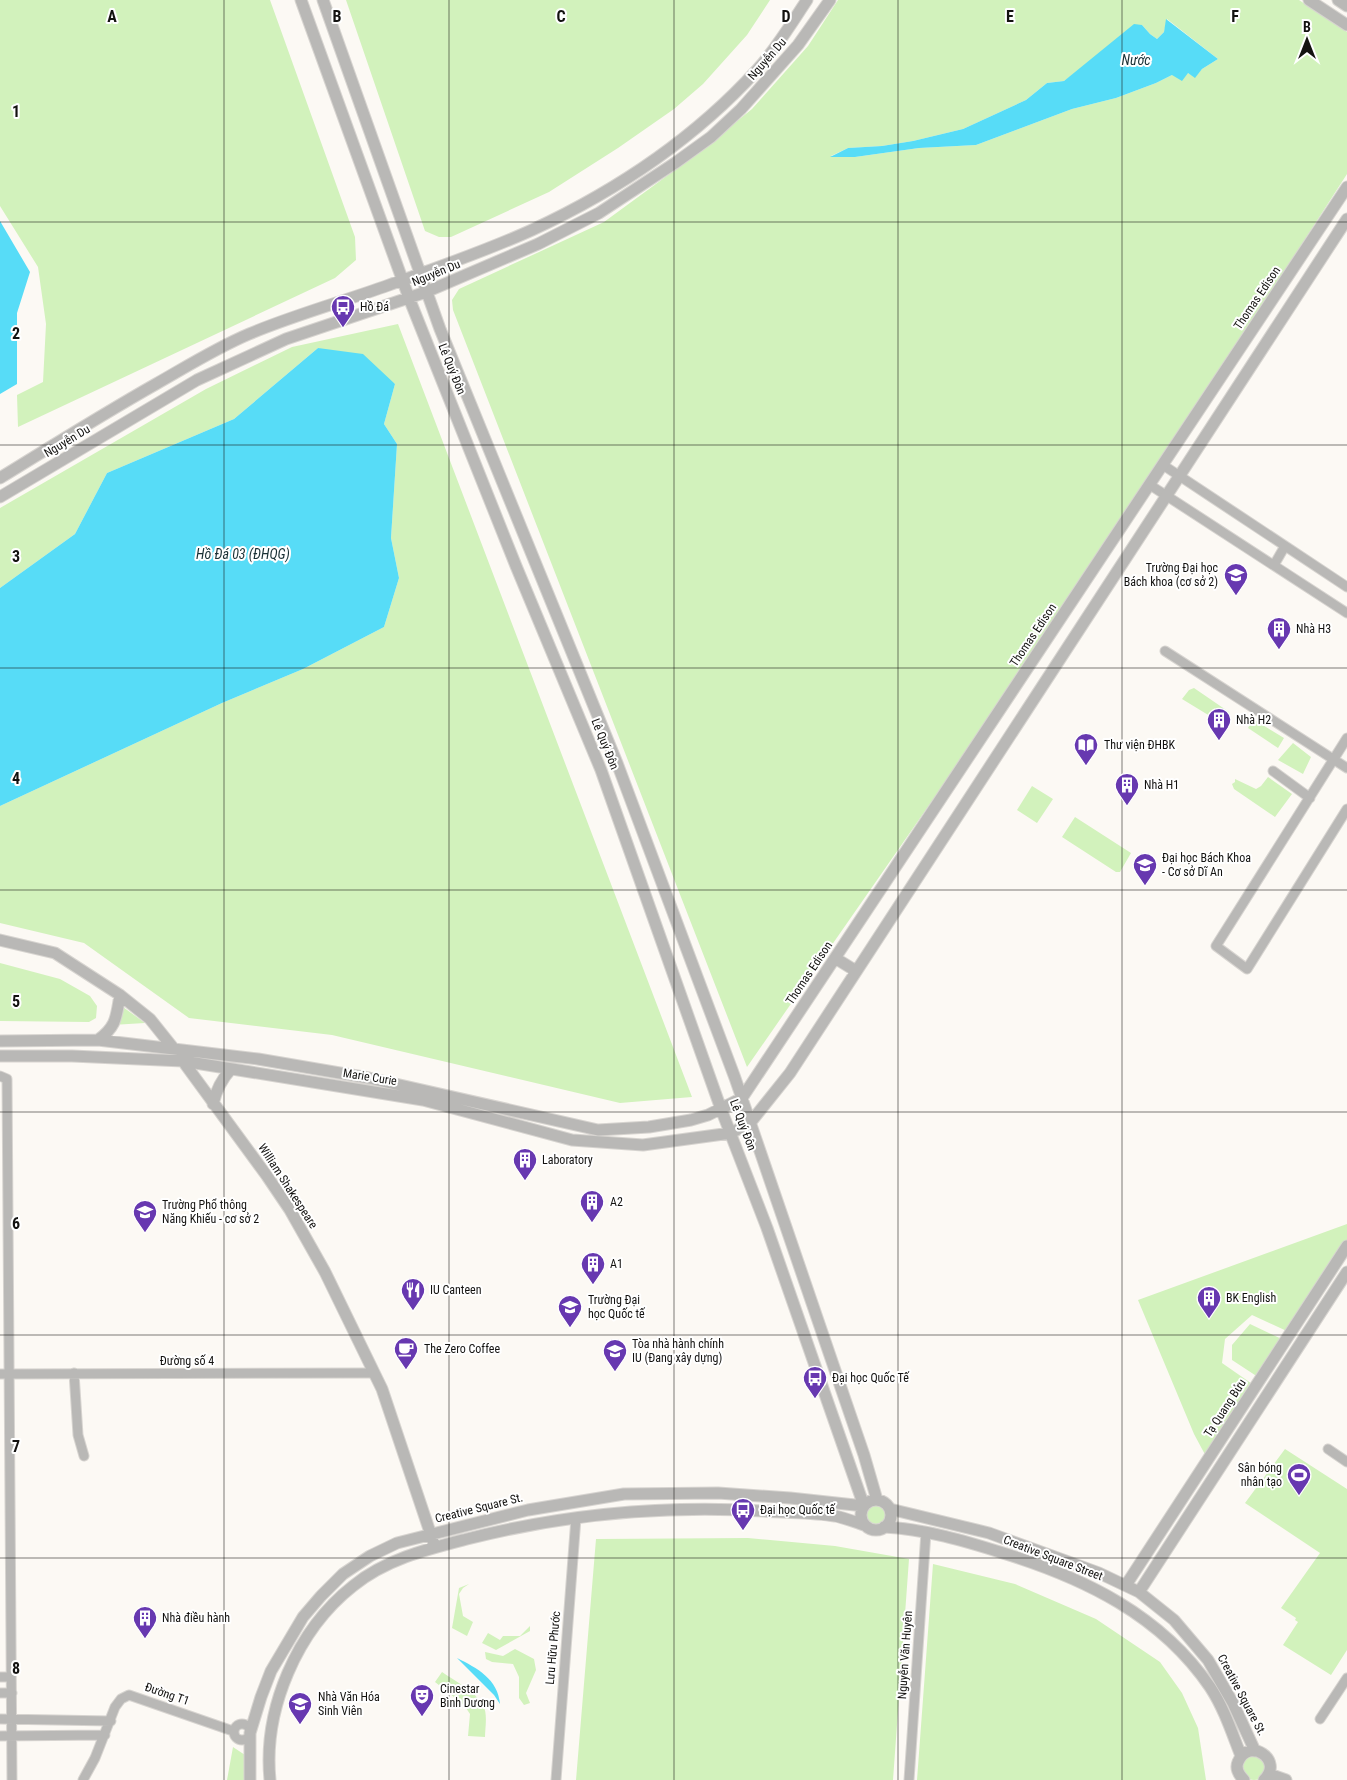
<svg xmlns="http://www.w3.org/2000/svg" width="1347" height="1780" font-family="'Roboto Condensed',sans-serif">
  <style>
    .green { fill: #d2f2bc; fill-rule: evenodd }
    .water { fill: #57dcf7 }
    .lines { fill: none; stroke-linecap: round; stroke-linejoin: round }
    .minor-casing { stroke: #d7d4d0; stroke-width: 11 }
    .tertiary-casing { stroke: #d7d4d0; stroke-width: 13 }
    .minor { stroke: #b9b8b6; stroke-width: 9 }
    .tertiary { stroke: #b9b8b6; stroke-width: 11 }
    .grid { fill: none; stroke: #131210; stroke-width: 1; stroke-opacity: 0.55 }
    .labels { text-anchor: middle; stroke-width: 4; stroke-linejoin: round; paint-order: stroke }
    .street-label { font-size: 12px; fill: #131210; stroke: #fff }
    .poi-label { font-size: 12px; fill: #131210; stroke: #fff; text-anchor: start }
    .water-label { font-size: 14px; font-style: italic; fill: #193035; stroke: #fff }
    .grid-label { font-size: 16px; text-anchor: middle; font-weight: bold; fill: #131210; stroke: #fff; stroke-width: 4; stroke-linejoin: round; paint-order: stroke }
  </style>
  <rect width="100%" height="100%" fill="#fcf9f4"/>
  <path class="green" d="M 0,0 L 270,0 L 355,237 L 356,260 L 335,278 L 18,427 L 17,395 L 43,382 L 46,324 L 38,267 L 0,206 Z
    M 346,0 L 770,0 L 747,35 L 703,84 L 674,109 L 618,148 L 549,192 L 451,237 L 439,237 L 425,231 Z
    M 838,0 L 1299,0 L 1347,32 L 1347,174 L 1229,357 L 998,706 L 747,1067 L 453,310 L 452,300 L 459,289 L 604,222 L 690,159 L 752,109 L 808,46 ZM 1167,19 L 1218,59 L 1202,69 L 1195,77 L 1188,73 L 1172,75 L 1156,83 L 1116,98 L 1072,109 L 976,145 L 919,148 L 855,157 L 831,156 L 848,148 L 882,146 L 913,141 L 963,129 L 1026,100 L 1047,83 L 1064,81 L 1142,25 L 1150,34 L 1157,39 L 1164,32 Z
    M 398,324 L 692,1097 L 620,1103 L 332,1035 L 189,1018 L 84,943 L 0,923 L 0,806 L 222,703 L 303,669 L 384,627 L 399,578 L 391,538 L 397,444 L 384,424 L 395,384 L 318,348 L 234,419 L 107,473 L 75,534 L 0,588 L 0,508 L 206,389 L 292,347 Z
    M 1194,688 L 1229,712 L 1230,716 L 1223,724 L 1182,699 L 1189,690 Z
    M 1253,719 L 1284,738 L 1278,748 L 1248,728 Z
    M 1293,743 L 1311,757 L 1303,774 L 1278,760 Z
    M 1268,777 L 1292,794 L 1275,817 L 1234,789 L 1232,784 L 1235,782 L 1235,779 L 1256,789 L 1261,786 Z
    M 1032,786 L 1053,799 L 1037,823 L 1017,810 Z
    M 1075,817 L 1131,853 L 1120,872 L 1116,872 L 1062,837 Z
    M 0,963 L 60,979 L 90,996 L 97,1006 L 96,1018 L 89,1022 L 0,1021 Z
    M 116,1002 L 145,1023 L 112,1025 Z
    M 1347,1224 L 1347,1249 L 1291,1333 L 1252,1315 L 1225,1339 L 1222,1363 L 1258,1388 L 1209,1462 L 1194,1434 L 1138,1300 Z
    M 1250,1324 L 1286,1341 L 1261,1379 L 1232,1360 L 1232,1345 Z
    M 1285,1449 L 1347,1489 L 1347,1650 L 1331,1675 L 1283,1645 L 1298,1622 L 1295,1620 L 1296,1618 L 1281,1608 L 1320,1553 L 1245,1503 Z
    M864 1515a12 12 0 1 1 24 0a12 12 0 1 1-24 0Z
    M 748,1538 L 835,1546 L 909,1559 L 893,1780 L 576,1780 L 596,1539 Z
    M 933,1564 L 1015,1584 L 1096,1619 L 1160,1662 L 1182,1693 L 1198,1728 L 1206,1780 L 917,1780 Z
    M 469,1584 L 463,1588 L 459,1594 L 463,1616 L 473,1622 L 467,1636 L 452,1628 L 459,1588 Z
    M 530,1626 L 530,1631 L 496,1650 L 482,1643 L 488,1633 L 500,1640 L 503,1636 L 520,1636 Z
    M 515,1649 L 534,1659 L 536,1670 L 526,1693 L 530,1703 L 524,1705 L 519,1698 L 519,1677 L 513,1664 L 492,1662 L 486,1659 L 485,1652 L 503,1656 Z
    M 442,1672 C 455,1681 475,1691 483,1705 C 488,1714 485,1728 485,1737 L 468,1736 L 470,1714 L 464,1705 L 435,1682 Z
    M 233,1747 L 248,1757 L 253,1780 L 227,1780 Z
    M1242 1768a12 12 0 1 1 24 0a12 12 0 1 1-24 0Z"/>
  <path class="water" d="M 1166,19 L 1218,59 L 1202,69 L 1195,78 L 1188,73 L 1182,81 L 1172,75 L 1156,83 L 1116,98 L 1072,109 L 976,145 L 919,148 L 855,157 L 830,157 L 848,148 L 882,146 L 913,141 L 963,129 L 1026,100 L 1047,83 L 1064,81 L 1134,24 L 1142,25 L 1150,34 L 1157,39 L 1164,32 Z
    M 0,221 L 30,272 L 17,313 L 17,384 L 0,394 Z
    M 318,348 L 363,354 L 395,384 L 384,424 L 397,444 L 391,538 L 399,578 L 384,627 L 303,669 L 222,703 L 0,806 L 0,588 L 75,534 L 107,473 L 234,419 Z
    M 457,1658 C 477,1668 498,1679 500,1704 L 494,1695 Z"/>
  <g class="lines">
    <g class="minor-casing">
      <path id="minor" d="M 1163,465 L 1347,587
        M 1150,485 L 1347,613
        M 1274,565 L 1285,546
        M 1165,651 L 1347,768
        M 1347,738 L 1216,946 L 1247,969 L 1347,809
        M 1273,771 L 1310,798
        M 0,1076 L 7,1079 L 12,1780
        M 74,1373 L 78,1435 L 84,1456
        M 0,1374 L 374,1373
        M 1328,1449 L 1347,1462
        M 0,1677 L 11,1677
        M 0,1693 L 12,1693
        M 0,1719 L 111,1721
        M 1320,1719 L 1347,1678
        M234 1732a8 8 0 1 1 16 0a8 8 0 1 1-16 0Z
        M 0,1736 L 105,1735
        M 83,1780 L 95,1758 L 115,1707 L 121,1699 L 129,1695 L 233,1731
        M 556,1780 L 576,1518
        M 909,1780 L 926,1532"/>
    </g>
    <g class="tertiary-casing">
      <path id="tertiary" d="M 301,0 L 409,298 L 516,566 L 601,770 L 721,1109 L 767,1228 L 864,1506
        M 323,0 L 440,329 L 617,763 L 735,1078 L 864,1455 L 877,1500
        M 1309,0 L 1347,25
        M 1338,0 L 1347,6
        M 0,478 C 52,446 103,414 156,384 C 186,367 216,348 249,334 C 294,315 342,302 389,285 C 436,268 486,251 532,230 C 616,191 694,139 757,70 C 776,49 791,24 807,0
        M 0,497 L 197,380 L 286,339 L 426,292 L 538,244 L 599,213 L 675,163 L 711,137 L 741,109 L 798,45 L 830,0
        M 0,940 L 55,953 L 120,995 L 150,1019 L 174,1049 L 267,1176 L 290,1210 L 325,1272 L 382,1389 L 435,1547
        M 835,958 L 856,971
        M 98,1040 C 117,1026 116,1017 120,995
        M 0,1041 L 98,1040 L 258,1059 L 369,1078 L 598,1130 L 649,1127 L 691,1120 L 708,1115 L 742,1098 L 1347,187
        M 0,1056 L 72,1056 L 183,1061 L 423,1100 L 572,1140 L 643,1145 L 731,1133 L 750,1123 L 790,1073 L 1347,219
        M 213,1104 C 216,1090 221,1080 231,1069
        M861 1515a15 15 0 1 1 30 0a15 15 0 1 1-30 0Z
        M 890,1509 L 989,1533 L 1099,1573 L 1139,1592 L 1174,1620 L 1208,1660 L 1233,1703 L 1255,1751
        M 884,1527 C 925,1529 965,1541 1003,1553 C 1084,1578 1161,1615 1210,1687 C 1224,1708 1232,1733 1241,1756
        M 1126,1585 L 1347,1246
        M 1139,1592 L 1347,1272
        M 1269,1774 L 1286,1780
        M 250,1780 L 250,1733 L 261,1697 L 271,1671 L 303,1617 L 321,1596 L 343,1574 L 370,1556 L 397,1543 L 528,1510 L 624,1494 L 718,1493 L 790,1498 L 864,1506
        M 270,1780 C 263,1709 297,1630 353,1586 C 386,1559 428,1549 467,1539 C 565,1514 663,1505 764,1511 C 787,1513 812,1512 835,1516 C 845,1518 855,1522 864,1525
        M 1244,1780 C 1239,1775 1235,1769 1238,1762 C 1248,1736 1285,1760 1264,1780"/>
    </g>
    <use href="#minor" class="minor"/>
    <use href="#tertiary" class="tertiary"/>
  </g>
  <path class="grid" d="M 224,0 L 224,1780M 449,0 L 449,1780M 674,0 L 674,1780M 898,0 L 898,1780M 1122,0 L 1122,1780M 0,222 L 1347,222M 0,445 L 1347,445M 0,668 L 1347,668M 0,890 L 1347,890M 0,1112 L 1347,1112M 0,1335 L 1347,1335M 0,1558 L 1347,1558"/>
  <defs>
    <g id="bus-pin" transform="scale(1.25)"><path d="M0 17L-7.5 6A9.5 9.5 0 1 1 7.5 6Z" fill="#6738b0" stroke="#fff"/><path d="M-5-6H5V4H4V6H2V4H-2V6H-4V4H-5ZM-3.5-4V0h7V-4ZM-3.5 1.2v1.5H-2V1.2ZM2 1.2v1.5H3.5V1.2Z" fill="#fff"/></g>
    <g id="university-pin" transform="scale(1.25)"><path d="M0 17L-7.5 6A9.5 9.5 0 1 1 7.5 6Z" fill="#6738b0" stroke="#fff"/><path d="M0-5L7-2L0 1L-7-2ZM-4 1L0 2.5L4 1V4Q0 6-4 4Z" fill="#fff"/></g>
    <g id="building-pin" transform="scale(1.25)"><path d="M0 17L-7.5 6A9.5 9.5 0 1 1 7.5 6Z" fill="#6738b0" stroke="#fff"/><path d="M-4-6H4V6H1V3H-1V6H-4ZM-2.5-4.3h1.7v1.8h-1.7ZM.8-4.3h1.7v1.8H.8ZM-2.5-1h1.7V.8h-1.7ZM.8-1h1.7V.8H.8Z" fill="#fff"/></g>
    <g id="library-pin" transform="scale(1.25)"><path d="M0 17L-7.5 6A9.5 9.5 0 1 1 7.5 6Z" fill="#6738b0" stroke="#fff"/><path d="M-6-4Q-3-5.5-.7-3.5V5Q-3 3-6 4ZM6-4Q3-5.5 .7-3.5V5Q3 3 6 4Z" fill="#fff"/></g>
    <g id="school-pin" transform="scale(1.25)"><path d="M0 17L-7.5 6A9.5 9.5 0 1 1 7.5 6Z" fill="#6738b0" stroke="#fff"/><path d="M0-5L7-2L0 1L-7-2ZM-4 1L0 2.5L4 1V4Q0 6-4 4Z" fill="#fff"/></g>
    <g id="restaurant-pin" transform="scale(1.25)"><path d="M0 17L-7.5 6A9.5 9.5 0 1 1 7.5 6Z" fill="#6738b0" stroke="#fff"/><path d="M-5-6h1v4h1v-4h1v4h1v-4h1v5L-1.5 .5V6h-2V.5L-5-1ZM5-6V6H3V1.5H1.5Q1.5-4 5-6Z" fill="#fff"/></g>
    <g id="cafe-pin" transform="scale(1.25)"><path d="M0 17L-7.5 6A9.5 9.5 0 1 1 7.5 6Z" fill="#6738b0" stroke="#fff"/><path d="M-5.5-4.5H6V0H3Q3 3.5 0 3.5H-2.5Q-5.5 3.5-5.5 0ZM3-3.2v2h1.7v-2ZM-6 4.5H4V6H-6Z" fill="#fff"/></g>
    <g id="stadium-pin" transform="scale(1.25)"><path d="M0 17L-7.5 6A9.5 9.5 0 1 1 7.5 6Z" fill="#6738b0" stroke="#fff"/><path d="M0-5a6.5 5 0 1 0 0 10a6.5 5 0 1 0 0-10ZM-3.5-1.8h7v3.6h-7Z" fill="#fff"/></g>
    <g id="theatre-pin" transform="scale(1.25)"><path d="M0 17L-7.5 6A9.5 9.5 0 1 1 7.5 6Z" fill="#6738b0" stroke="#fff"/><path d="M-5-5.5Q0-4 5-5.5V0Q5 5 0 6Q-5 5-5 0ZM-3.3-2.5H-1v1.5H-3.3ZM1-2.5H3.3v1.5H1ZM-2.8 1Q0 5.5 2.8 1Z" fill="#fff"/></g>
  </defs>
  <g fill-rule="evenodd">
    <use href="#bus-pin" x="343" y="307"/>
    <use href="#university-pin" x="1236" y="575"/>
    <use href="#building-pin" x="1279" y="629"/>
    <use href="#building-pin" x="1219" y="720"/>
    <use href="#library-pin" x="1086" y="745"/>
    <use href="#building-pin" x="1127" y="785"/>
    <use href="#university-pin" x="1145" y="865"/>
    <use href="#building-pin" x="525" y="1160"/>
    <use href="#building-pin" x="592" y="1202"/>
    <use href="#school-pin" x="145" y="1212"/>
    <use href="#building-pin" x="593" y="1264"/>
    <use href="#restaurant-pin" x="413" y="1290"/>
    <use href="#building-pin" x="1209" y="1298"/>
    <use href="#university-pin" x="570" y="1307"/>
    <use href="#cafe-pin" x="406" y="1349"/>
    <use href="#university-pin" x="615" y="1351"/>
    <use href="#bus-pin" x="815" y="1378"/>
    <use href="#stadium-pin" x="1299" y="1475"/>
    <use href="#bus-pin" x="743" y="1510"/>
    <use href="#building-pin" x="145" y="1618"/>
    <use href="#theatre-pin" x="422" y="1696"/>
    <use href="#university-pin" x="300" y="1704"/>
  </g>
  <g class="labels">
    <g class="street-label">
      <text transform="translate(767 59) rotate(-49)" y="4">Nguyễn Du</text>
      <text transform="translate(436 273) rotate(-22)" y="4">Nguyễn Du</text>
      <text transform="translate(1257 298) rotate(-56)" y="4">Thomas Edison</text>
      <text transform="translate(452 369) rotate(68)" y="4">Lê Quý Đôn</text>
      <text transform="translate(67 441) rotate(-31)" y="4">Nguyễn Du</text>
      <text transform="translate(1033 635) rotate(-56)" y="4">Thomas Edison</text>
      <text transform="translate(605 744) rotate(68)" y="4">Lê Quý Đôn</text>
      <text transform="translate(809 973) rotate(-56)" y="4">Thomas Edison</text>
      <text transform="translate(370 1077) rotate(9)" y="4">Marie Curie</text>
      <text transform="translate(743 1125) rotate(69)" y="4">Lê Quý Đôn</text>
      <text transform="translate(288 1186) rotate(57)" y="4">William Shakespeare</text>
      <text x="187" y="1365">Đường số 4</text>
      <text transform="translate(1225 1408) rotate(-57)" y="4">Tạ Quang Bửu</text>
      <text transform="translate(479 1508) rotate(-14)" y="4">Creative Square St.</text>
      <text transform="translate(1053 1558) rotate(21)" y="4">Creative Square Street</text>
      <text transform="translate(553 1648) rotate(-85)" y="4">Lưu Hữu Phước</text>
      <text transform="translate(905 1655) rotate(-86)" y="4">Nguyễn Văn Huyên</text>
      <text transform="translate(167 1694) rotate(19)" y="4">Đường T1</text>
      <text transform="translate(1242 1695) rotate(62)" y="4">Creative Square St.</text>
    </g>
    <g class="poi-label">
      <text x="360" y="311">Hồ Đá</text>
      <text x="1218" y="572" text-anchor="end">Trường Đại học<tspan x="1218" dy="14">Bách khoa (cơ sở 2)</tspan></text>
      <text x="1296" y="633">Nhà H3</text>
      <text x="1236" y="724">Nhà H2</text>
      <text x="1104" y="749">Thư viện ĐHBK</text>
      <text x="1144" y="789">Nhà H1</text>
      <text x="1162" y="862">Đại học Bách Khoa<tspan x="1162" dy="14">- Cơ sở Dĩ An</tspan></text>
      <text x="542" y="1164">Laboratory</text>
      <text x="610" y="1206">A2</text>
      <text x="162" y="1209">Trường Phổ thông<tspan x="162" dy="14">Năng Khiếu - cơ sở 2</tspan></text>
      <text x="610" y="1268">A1</text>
      <text x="430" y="1294">IU Canteen</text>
      <text x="1226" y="1302">BK English</text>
      <text x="588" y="1304">Trường Đại<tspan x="588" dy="14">học Quốc tế</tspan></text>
      <text x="632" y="1348">Tòa nhà hành chính<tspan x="632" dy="14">IU (Đang xây dựng)</tspan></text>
      <text x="424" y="1353">The Zero Coffee</text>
      <text x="832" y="1382">Đại học Quốc Tế</text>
      <text x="1282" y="1472" text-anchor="end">Sân bóng<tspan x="1282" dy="14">nhân tạo</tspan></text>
      <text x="760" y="1514">Đại học Quốc tế</text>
      <text x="162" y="1622">Nhà điều hành</text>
      <text x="440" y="1693">Cinestar<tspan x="440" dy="14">Bình Dương</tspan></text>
      <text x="318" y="1701">Nhà Văn Hóa<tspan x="318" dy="14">Sinh Viên</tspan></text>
    </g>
    <g class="water-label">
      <text x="1136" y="65">Nước</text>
      <text x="243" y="559">Hồ Đá 03 (ĐHQG)</text>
    </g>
  </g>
  <g class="grid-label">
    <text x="112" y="22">A</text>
    <text x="337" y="22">B</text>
    <text x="561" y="22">C</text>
    <text x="786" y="22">D</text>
    <text x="1010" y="22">E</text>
    <text x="1235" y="22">F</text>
    <text x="16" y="117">1</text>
    <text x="16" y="339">2</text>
    <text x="16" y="562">3</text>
    <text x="16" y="784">4</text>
    <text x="16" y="1007">5</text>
    <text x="16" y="1229">6</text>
    <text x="16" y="1452">7</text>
    <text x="16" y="1674">8</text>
  </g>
  <g transform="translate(1307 40)" stroke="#ffffff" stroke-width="4" paint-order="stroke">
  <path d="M0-4L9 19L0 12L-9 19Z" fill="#131210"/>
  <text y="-8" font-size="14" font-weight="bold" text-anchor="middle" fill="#131210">B</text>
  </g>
</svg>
